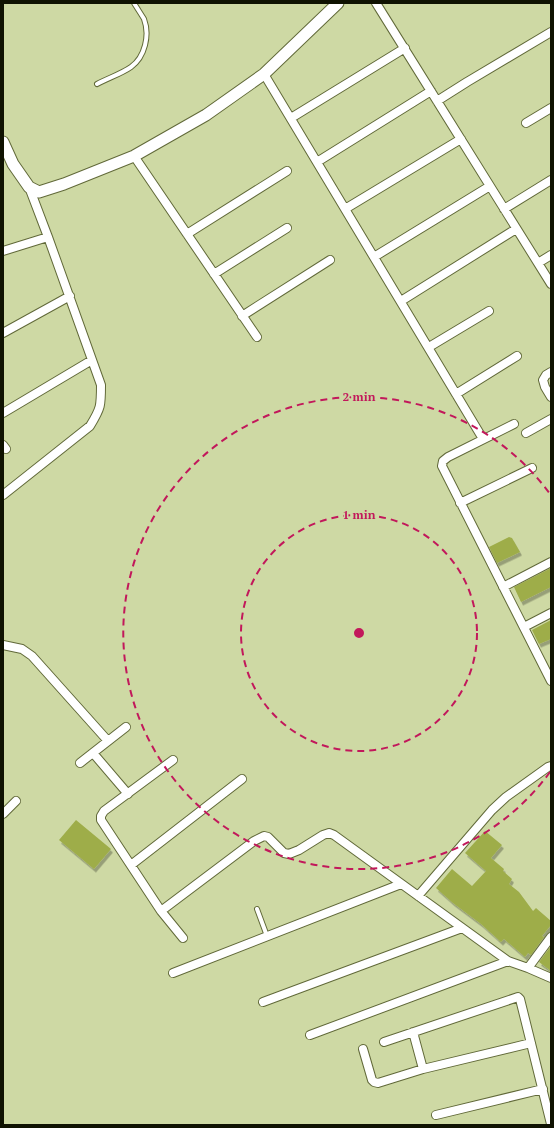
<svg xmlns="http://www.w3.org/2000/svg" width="554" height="1128" font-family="'PT Serif',serif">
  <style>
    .building { fill: #9ead4a; filter: url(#shadow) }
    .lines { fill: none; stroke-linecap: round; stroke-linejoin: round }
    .lane-casing { stroke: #616939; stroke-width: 6 }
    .street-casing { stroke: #616939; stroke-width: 10 }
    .secondary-casing { stroke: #616939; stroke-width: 13 }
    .lane { stroke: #fff; stroke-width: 4 }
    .street { stroke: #fff; stroke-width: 8 }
    .secondary { stroke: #fff; stroke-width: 11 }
    .ring { fill: none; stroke: #c2185b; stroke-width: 2; stroke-dasharray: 7 5 }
    .centre { fill: #c2185b; stroke: #ced9a4; stroke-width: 2 }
    .ring-label { font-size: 12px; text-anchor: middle; font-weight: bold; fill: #c2185b; stroke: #ced9a4; stroke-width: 3; stroke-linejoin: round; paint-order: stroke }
  </style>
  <defs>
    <filter id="shadow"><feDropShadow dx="2" dy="3.5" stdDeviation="0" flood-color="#0004"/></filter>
  </defs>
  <rect width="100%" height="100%" fill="#ced9a4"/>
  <path class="building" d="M 509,537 L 512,538 L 520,552 L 497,563 L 489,547 Z
    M 551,568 L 551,587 L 521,602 L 514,587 Z
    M 551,620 L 551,639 L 539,644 L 532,630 Z
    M 76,820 L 111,849 L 94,869 L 59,840 Z
    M 485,831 L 502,845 L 491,858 L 504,869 L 503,871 L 512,879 L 509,884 L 519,892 L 533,911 L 536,908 L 551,921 L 551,925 L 542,936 L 544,937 L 531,955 L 528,953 L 525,957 L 504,939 L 501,942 L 481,924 L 453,903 L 436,888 L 452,869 L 472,886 L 486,871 L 465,853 Z
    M 551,946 L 551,971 L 539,962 Z"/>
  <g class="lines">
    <g class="lane-casing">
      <path id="lane" d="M 97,84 C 108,78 121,74 131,67 C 145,57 150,35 144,19 C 141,14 137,8 134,3
        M 257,909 L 267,936"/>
    </g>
    <g class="street-casing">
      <path id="street" d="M 376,3 L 551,284
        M 264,74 L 483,439
        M 437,101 L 467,82 L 551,32
        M 291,118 L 405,48
        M 526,123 L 551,108
        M 134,156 L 257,337
        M 317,162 L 431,91
        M 345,209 L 461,139
        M 504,209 L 551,180
        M 187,234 L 287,171
        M 3,251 L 48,237
        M 374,257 L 490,186
        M 538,263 L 551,255
        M 214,274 L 287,228
        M 401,301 L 516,229
        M 242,316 L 330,260
        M 3,333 L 70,296
        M 429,347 L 489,311
        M 551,372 L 546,375 L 543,380 L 545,387 L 551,397
        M 456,394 L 517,356
        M 3,413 L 92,360
        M 514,424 L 448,457 L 443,461 L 442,466 L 551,681
        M 526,433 L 551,419
        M 3,445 L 6,449
        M 3,495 L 90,426 C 101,408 101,406 101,385 L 48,237 L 29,187
        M 460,503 L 532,468
        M 503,587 L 551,562
        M 524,627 L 551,613
        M 3,645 L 22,649 L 32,656 L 108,741
        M 93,753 L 128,794
        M 173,760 L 104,811 L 101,816 L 101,820 L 161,911 L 183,938
        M 80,763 L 126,727
        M 3,814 L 16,801
        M 131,865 L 242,779
        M 418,896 L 492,810 L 506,797 L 548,767 L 551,766
        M 161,911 L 254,841 L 264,836 L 268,837 L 284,853 L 289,854 L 299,850 L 323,835 L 329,833 L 334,835 L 508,961 L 528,968 L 551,978
        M 528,968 L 551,937
        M 173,973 L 401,884
        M 263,1002 L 462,928
        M 413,1032 L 423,1069 L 531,1043
        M 310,1035 L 508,961
        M 384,1042 L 518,997 L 520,999 L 551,1124
        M 363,1049 L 372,1080 L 374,1082 L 378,1083 L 423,1069
        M 436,1115 L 543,1089"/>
    </g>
    <g class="secondary-casing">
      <path id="secondary" d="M 3,142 L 13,164 L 29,187 L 39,192 L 64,184 L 134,156 L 206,115 L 264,74 L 338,3"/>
    </g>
    <use href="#lane" class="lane"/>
    <use href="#street" class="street"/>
    <use href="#secondary" class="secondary"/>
  </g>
  <g class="ring">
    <circle cx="359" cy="633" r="118"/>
    <path d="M550 772A236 236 0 1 1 550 494"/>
  </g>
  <circle cx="359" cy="633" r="6" class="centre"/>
  <g class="ring-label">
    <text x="359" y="401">2 min</text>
    <text x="359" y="519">1 min</text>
  </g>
  <rect width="554" height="1128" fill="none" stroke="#0f1201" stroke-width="8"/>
</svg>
